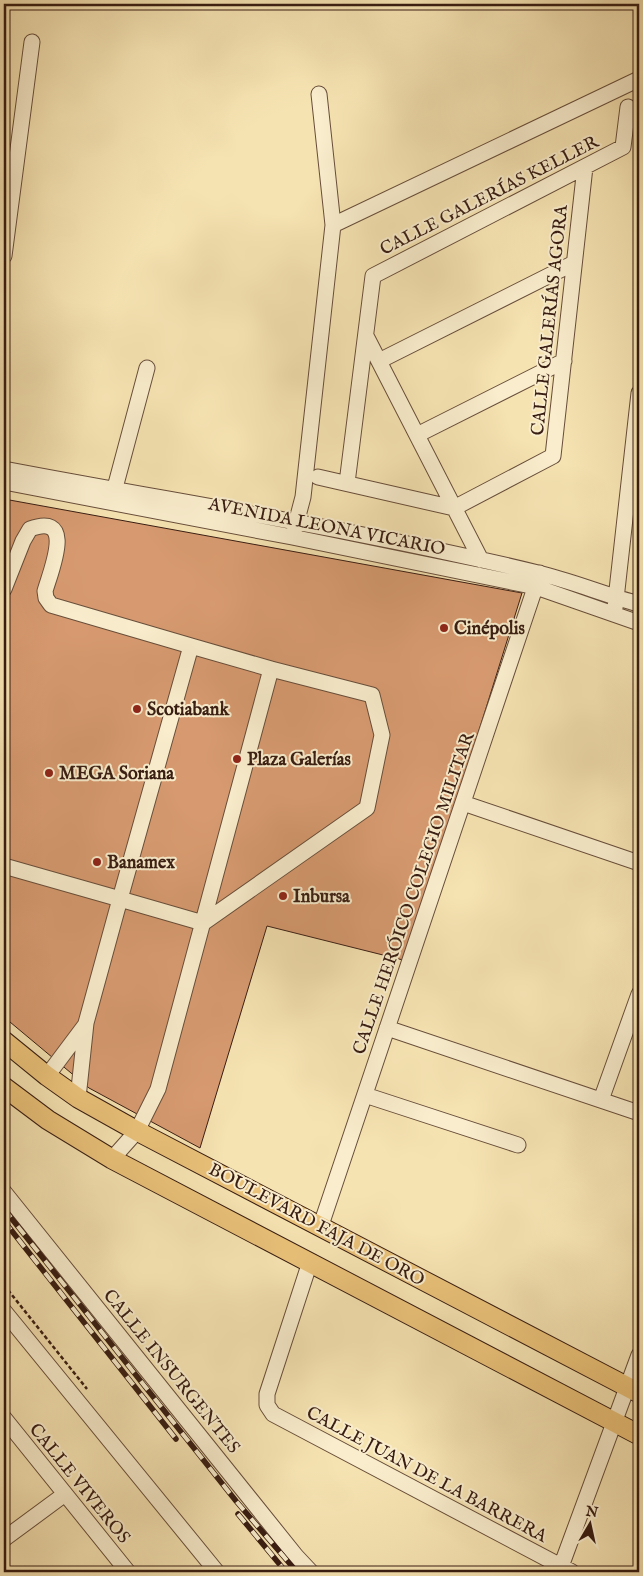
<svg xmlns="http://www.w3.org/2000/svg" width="643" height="1576" font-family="'IM FELL English',serif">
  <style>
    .building { fill: #d79a70; stroke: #381d12 }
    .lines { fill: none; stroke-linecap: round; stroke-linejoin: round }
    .minor-casing { stroke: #684e3a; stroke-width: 17 }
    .major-casing { stroke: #381d12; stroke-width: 21 }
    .path { stroke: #381d12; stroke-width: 2.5; stroke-dasharray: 4 2.5; stroke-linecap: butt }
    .minor { stroke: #f9edcd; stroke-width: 15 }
    .major { stroke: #ebc279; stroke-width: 19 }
    .rail-casing { stroke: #381d12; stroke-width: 5.5 }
    .rail { stroke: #f9edcd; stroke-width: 4; stroke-dasharray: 11; stroke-linecap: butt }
    .poi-dot { fill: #8f2418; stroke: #f9edcd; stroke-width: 2 }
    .labels { text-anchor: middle; stroke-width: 4; stroke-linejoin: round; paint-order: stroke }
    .street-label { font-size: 18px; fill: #381d12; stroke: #f9edcd }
    .poi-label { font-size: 18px; font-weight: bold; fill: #381d12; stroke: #f9edcd; text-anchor: start }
  </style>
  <rect width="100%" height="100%" fill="#f6e3b2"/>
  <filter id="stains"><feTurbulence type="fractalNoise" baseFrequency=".004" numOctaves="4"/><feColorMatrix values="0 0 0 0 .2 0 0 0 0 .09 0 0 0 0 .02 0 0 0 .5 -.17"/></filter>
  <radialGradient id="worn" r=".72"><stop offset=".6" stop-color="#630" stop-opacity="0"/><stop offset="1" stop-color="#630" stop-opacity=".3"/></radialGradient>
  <path class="building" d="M 4,499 L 522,593 L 407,961 L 267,926 L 200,1148 L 89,1088 L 4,1017 Z"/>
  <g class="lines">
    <g class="minor-casing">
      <path id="minor" d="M 333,225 L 639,79
        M 4,256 L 32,42
        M 366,336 L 481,560
        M 379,361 L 574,263
        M 417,435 L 564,361
        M 4,469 C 182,503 362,530 538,573 C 572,581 605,595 639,604
        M 318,477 L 454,508 L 553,456 L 585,167
        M 4,482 L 292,537 L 536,587 L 639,623
        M 347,483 L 373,276 L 623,147 L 628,107
        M 112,499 L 147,368
        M 294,531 L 303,497 L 333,225 L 319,94
        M 4,589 L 23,541 L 30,529 C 76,512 51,570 45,591 L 46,598 L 51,605 L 191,646
        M 615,608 L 639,393
        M 463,803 L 639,863
        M 4,866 L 120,899 L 86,1023 L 78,1098
        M 387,1028 L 639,1113
        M 47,1076 L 86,1024
        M 365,1095 L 518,1145
        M 601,1100 L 639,994
        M 112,1159 L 137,1131 L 158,1089 L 271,669 L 372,695 L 382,735 L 367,808 L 203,923 L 120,899 L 191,646 L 271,669
        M 4,1192 L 296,1556 L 311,1572
        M 321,1225 L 540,573
        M 310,1262 L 267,1394 L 267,1405 L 273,1414 L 572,1572
        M 4,1311 L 217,1572
        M 4,1418 L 128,1572
        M 4,1539 L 65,1494
        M 559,1572 L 639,1355"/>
    </g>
    <g class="major-casing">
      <path id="major" d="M 4,1041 L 47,1076 L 78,1098 L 137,1131 L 639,1393
        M 4,1087 L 48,1120 L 112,1159 L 639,1435"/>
    </g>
    <path class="path" d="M 4,1285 L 87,1389
      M 229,1567 L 233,1572"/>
    <use href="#minor" class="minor"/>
    <use href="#major" class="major"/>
    <g class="rail-casing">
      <path id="rail" d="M 4,1209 L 236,1501 L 297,1572
        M 4,1221 L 176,1439
        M 238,1514 L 286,1572"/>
    </g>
    <use href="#rail" class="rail"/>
  </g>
  <g class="poi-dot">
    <circle cx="444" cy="628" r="5"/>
    <circle cx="137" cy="709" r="5"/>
    <circle cx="237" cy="759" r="5"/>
    <circle cx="49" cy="773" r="5"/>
    <circle cx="97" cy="862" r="5"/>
    <circle cx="283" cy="896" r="5"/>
  </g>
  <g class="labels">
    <g class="street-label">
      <text transform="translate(489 195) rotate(-27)" y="6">CALLE GALERÍAS KELLER</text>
      <text transform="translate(549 320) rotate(-84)" y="6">CALLE GALERÍAS AGORA</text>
      <text transform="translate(327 526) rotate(11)" y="6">AVENIDA LEONA VICARIO</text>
      <text transform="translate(413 893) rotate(-71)" y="6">CALLE HERÓICO COLEGIO MILITAR</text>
      <text transform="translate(317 1224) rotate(28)" y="6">BOULEVARD FAJA DE ORO</text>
      <text transform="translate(172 1371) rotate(51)" y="6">CALLE INSURGENTES</text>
      <text transform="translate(427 1474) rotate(28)" y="6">CALLE JUAN DE LA BARRERA</text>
      <text transform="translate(80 1483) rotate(51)" y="6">CALLE VIVEROS</text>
    </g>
    <g class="poi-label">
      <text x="454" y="634">Cinépolis</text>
      <text x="147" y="715">Scotiabank</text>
      <text x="247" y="765">Plaza Galerías</text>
      <text x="59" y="779">MEGA Soriana</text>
      <text x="107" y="868">Banamex</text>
      <text x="293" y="902">Inbursa</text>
    </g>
  </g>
  <rect width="643" height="1576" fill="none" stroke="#f6e3b2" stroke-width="20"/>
  <rect x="5" y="5" width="633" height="1566" fill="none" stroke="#381d12" stroke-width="2.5"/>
  <rect x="10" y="10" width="623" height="1556" fill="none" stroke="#381d12"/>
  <g transform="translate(590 1524) rotate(9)" stroke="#f9edcd" stroke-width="4" paint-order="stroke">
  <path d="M0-4L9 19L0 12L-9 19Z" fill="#381d12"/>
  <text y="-8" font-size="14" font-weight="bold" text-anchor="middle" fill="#381d12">N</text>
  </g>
  <rect width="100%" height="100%" filter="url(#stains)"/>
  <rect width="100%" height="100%" fill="url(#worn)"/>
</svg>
